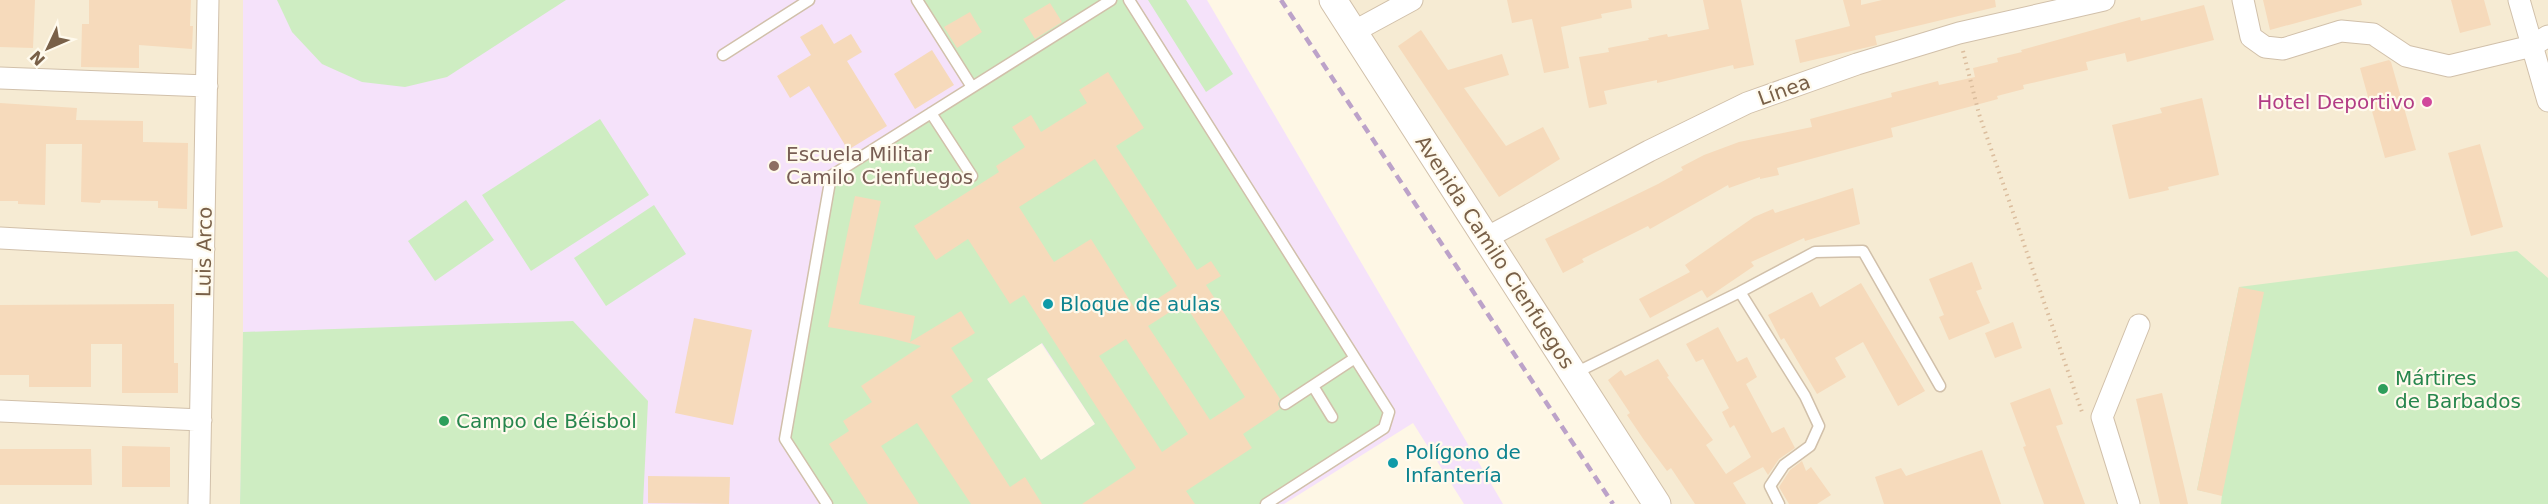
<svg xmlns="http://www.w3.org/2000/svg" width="2548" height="504" font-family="'DejaVu Sans',sans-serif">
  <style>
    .residential { fill: #f6ebd3 }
    .education { fill: #f5e2fa; fill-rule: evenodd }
    .green { fill: #ceedc2; fill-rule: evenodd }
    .building { fill: #f6dabb; fill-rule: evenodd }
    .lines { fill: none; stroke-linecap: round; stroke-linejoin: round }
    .service-casing { stroke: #d1c0aa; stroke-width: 13 }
    .minor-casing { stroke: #d1c0aa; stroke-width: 23 }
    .tertiary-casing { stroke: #d1c0aa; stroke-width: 29 }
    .path { stroke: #dbbd9d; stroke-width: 4; stroke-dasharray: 1.5 4.5; stroke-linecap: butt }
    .service { stroke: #fff; stroke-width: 10 }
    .minor { stroke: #fff; stroke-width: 21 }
    .tertiary { stroke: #fff; stroke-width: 27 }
    .rail { stroke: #bca2c9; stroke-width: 4.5; stroke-dasharray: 9 6; stroke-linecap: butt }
    .hotel-dot { fill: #d1479c; stroke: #fffaed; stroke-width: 2 }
    .education-dot { fill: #8d6e63; stroke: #fffaed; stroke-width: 2 }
    .culture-dot { fill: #0f9aa8; stroke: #fffaed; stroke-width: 2 }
    .leisure-dot { fill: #2e9e5b; stroke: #fffaed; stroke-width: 2 }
    .labels { text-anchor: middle; stroke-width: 4.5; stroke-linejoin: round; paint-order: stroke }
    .street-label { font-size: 20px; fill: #796048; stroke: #fffaed }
    .hotel-label { font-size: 20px; fill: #b23c85; stroke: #fffaed; text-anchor: end }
    .education-label { font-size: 20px; fill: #785e54; stroke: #fffaed; text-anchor: start }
    .culture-label { font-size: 20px; fill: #0d838f; stroke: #fffaed; text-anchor: start }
    .leisure-label { font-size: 20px; fill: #27864d; stroke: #fffaed; text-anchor: start }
  </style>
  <rect width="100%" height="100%" fill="#fef7e5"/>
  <path class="residential" d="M 0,0 L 243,0 L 243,389 L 240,504 L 0,504 Z
    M 1329,0 L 2548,0 L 2548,504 L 1647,504 Z"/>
  <path class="education" d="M 243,0 L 1207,0 L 1503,504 L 1464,504 L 1413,423 L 1284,504 L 240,504 L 243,388 ZM 1041,343 L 1095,424 L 1041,460 L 987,379 Z"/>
  <path class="green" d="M 277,0 L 566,0 L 447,77 L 405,87 L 362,82 L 322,64 L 292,32 Z
    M 917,0 L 1133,0 L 1389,412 L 1384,428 L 1266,504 L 827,504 L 785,439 L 831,176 L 972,87 ZM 1042,343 L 1095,424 L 1041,460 L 987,379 Z
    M 1148,0 L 1186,0 L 1233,74 L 1206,92 Z
    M 600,119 L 649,195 L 531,271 L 482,195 Z
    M 466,200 L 494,240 L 435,281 L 408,241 Z
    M 654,205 L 686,254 L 606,306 L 574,258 Z
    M 2517,251 L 2548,278 L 2548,504 L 2221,504 L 2222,495 L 2197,490 L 2239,287 Z
    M 573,321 L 648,401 L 643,504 L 240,504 L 243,332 Z"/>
  <path class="building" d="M 0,0 L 35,0 L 33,48 L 0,47 Z
    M 89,0 L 191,0 L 190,26 L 193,26 L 192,49 L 139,45 L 139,68 L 81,67 L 82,24 L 89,24 Z
    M 1507,0 L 1631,0 L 1632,8 L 1601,14 L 1602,18 L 1561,27 L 1569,68 L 1544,73 L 1532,19 L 1512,23 Z
    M 1703,0 L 1741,0 L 1754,65 L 1734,69 L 1733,65 L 1657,83 L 1657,80 L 1604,91 L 1607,104 L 1589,108 L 1579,57 L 1609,52 L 1608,48 L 1649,40 L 1648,38 L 1667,34 L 1668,37 L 1709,29 Z
    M 1843,0 L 1861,0 L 1861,5 L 1882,0 L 1995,0 L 1996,7 L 1875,36 L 1877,45 L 1800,63 L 1795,40 L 1850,26 Z
    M 2263,0 L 2361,0 L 2362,5 L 2270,30 Z
    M 2451,0 L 2484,0 L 2491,25 L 2460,33 Z
    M 1050,3 L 1062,22 L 1035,39 L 1023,19 Z
    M 2204,5 L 2214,40 L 2127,62 L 2125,53 L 2086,62 L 2088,70 L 2023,85 L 2024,89 L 1997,96 L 1998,99 L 1891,128 L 1893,137 L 1777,168 L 1779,175 L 1760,179 L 1760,177 L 1729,188 L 1728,185 L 1650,229 L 1648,226 L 1582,259 L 1584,262 L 1563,273 L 1545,239 L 1658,184 L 1683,170 L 1681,167 L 1704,155 L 1739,142 L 1812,127 L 1810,119 L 1892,97 L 1891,93 L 1938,81 L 1939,85 L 1975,77 L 1973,68 L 1998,62 L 1997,58 L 2022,52 L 2021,50 L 2140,17 L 2141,21 Z
    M 970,12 L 982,32 L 957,48 L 944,27 Z
    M 822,24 L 834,44 L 851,34 L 862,52 L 847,61 L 887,126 L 848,150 L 809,86 L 790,98 L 777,76 L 811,55 L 800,37 Z
    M 1421,30 L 1448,70 L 1502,54 L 1509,75 L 1464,88 L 1506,146 L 1543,127 L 1560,159 L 1499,197 L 1398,46 Z
    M 932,50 L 954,85 L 915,109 L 894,74 Z
    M 2389,60 L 2391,62 L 2416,150 L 2385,158 L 2360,68 Z
    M 1108,72 L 1144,128 L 1116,146 L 1197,270 L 1211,261 L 1221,276 L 1206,285 L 1280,399 L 1278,404 L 1280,409 L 1243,434 L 1252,448 L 1186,491 L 1195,504 L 1082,504 L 1136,468 L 1024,295 L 1010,304 L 968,239 L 936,260 L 914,226 L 999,172 L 996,166 L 1025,147 L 1012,127 L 1031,115 L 1041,132 L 1087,103 L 1079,90 ZM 1095,159 L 1177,286 L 1137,312 L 1091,239 L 1054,262 L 1019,207 ZM 1184,303 L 1245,397 L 1210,420 L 1148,326 ZM 1126,339 L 1188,434 L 1162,452 L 1099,356 Z
    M 2202,98 L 2219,175 L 2168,187 L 2169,190 L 2129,199 L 2112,125 L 2162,113 L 2160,108 Z
    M 0,103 L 77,108 L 76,120 L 143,121 L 143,142 L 188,143 L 187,209 L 158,208 L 158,201 L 101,200 L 100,203 L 81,202 L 82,144 L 46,144 L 45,205 L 18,204 L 18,201 L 0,201 Z
    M 2480,144 L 2503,227 L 2471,236 L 2448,153 Z
    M 1853,188 L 1860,224 L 1805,241 L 1804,238 L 1751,262 L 1754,266 L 1707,298 L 1702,290 L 1650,318 L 1639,299 L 1690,272 L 1685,265 L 1754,217 L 1773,209 L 1775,213 Z
    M 855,196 L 881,201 L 859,304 L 915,316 L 910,342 L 961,311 L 975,333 L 951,348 L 973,381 L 951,396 L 1010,487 L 1025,477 L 1042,504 L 971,504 L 917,423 L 881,446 L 919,504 L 868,504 L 829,444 L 849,431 L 843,421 L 872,402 L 861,386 L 921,346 L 886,337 L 828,327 Z
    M 1972,262 L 1982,289 L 1976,291 L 1990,323 L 1949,340 L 1939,317 L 1944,315 L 1929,279 Z
    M 1861,283 L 1925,391 L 1898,406 L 1863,342 L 1835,358 L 1846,377 L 1817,394 L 1784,338 L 1781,340 L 1768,315 L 1812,292 L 1820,307 Z
    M 2239,287 L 2264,292 L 2222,496 L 2197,490 Z
    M 174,304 L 174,363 L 178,363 L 178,393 L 122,393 L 122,344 L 91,344 L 91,387 L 29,387 L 29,375 L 0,375 L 0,305 Z
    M 694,318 L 752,330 L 733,425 L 675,413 Z
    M 2013,322 L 2022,348 L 1995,358 L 1985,333 Z
    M 1718,327 L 1737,362 L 1747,357 L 1757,377 L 1746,384 L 1772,433 L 1784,427 L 1795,448 L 1779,459 L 1768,475 L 1763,467 L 1733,483 L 1746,504 L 1695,504 L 1671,468 L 1667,471 L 1644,440 L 1627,415 L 1630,413 L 1608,380 L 1621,370 L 1625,376 L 1658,359 L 1669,376 L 1667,377 L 1713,440 L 1706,445 L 1726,474 L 1751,457 L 1734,425 L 1730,428 L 1722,412 L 1729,408 L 1703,359 L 1696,362 L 1686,344 Z
    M 2050,388 L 2063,424 L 2056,426 L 2085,504 L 2044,504 L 2023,447 L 2026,446 L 2010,403 Z
    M 2162,393 L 2184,486 L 2188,504 L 2160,504 L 2136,399 Z
    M 122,446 L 170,447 L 170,487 L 122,487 Z
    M 0,449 L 91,449 L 92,485 L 0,485 Z
    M 1982,450 L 2001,504 L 1884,504 L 1875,477 L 1901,468 L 1906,476 Z
    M 1802,461 L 1806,471 L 1811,467 L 1831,495 L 1817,504 L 1789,504 L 1779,487 L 1790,470 Z
    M 648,476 L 730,477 L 729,504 L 648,503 Z"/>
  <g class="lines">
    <g class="service-casing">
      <path id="service" d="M 917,0 L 972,87
        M 1129,0 L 1389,412 L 1384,428 L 1266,504
        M 723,55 L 809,0
        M 931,113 L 972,176
        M 1740,292 L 1805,396 L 1819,426 L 1810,446 L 1784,465 L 1770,486 L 1779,504
        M 1573,374 L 1740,292 L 1815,252 L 1863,251 L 1940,386
        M 1313,386 L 1332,417
        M 1285,404 L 1355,358
        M 827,504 L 785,439 L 831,176 L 1111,0"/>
    </g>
    <g class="minor-casing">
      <path id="minor" d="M 2243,0 L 2251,37 L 2265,47 L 2283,49 L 2341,31 L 2373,34 L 2406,56 L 2449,66 L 2532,46 L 2548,36
        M 2519,0 L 2548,101
        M 1353,32 L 1412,0
        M 0,78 L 207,86
        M 0,238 L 204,249
        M 1486,238 L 1649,151 L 1747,103 L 1857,64 L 1959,33 L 2104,0
        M 0,411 L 201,420
        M 199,504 L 208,0
        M 2129,504 L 2102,417 L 2139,325"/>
    </g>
    <g class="tertiary-casing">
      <path id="tertiary" d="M 1333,0 L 1657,504"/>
    </g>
    <path class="path" d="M 1963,51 L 1979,114 L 2082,412"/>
    <use href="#service" class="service"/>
    <use href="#minor" class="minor"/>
    <use href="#tertiary" class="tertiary"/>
    <path class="rail" d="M 1281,0 L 1613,504"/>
  </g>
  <circle class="hotel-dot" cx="2427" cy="102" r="6"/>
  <circle class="education-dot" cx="774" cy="166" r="6"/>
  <g class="culture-dot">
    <circle cx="1048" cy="304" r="6"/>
    <circle cx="1393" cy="463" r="6"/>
  </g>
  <g class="leisure-dot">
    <circle cx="2383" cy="389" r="6"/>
    <circle cx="444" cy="421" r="6"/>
  </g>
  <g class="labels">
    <g class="street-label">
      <text transform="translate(1784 90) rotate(-20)" y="7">Línea</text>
      <text transform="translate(204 252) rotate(-89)" y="7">Luis Arco</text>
      <text transform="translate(1495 252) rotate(57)" y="7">Avenida Camilo Cienfuegos</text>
    </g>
    <g class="hotel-label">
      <text x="2415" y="109">Hotel Deportivo</text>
    </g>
    <g class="education-label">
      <text x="786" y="161">Escuela Militar<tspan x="786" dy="23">Camilo Cienfuegos</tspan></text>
    </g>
    <g class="culture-label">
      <text x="1060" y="311">Bloque de aulas</text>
      <text x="1405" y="459">Polígono de<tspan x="1405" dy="23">Infantería</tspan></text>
    </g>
    <g class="leisure-label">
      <text x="2395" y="385">Mártires<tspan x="2395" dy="23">de Barbados</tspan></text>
      <text x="456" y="428">Campo de Béisbol</text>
    </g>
  </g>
  <g transform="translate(48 48) rotate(226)" stroke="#fffaed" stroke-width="4.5" paint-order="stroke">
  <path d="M0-4.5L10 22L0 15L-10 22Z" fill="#796048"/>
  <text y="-9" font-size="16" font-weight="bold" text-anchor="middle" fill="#796048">N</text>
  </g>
</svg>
